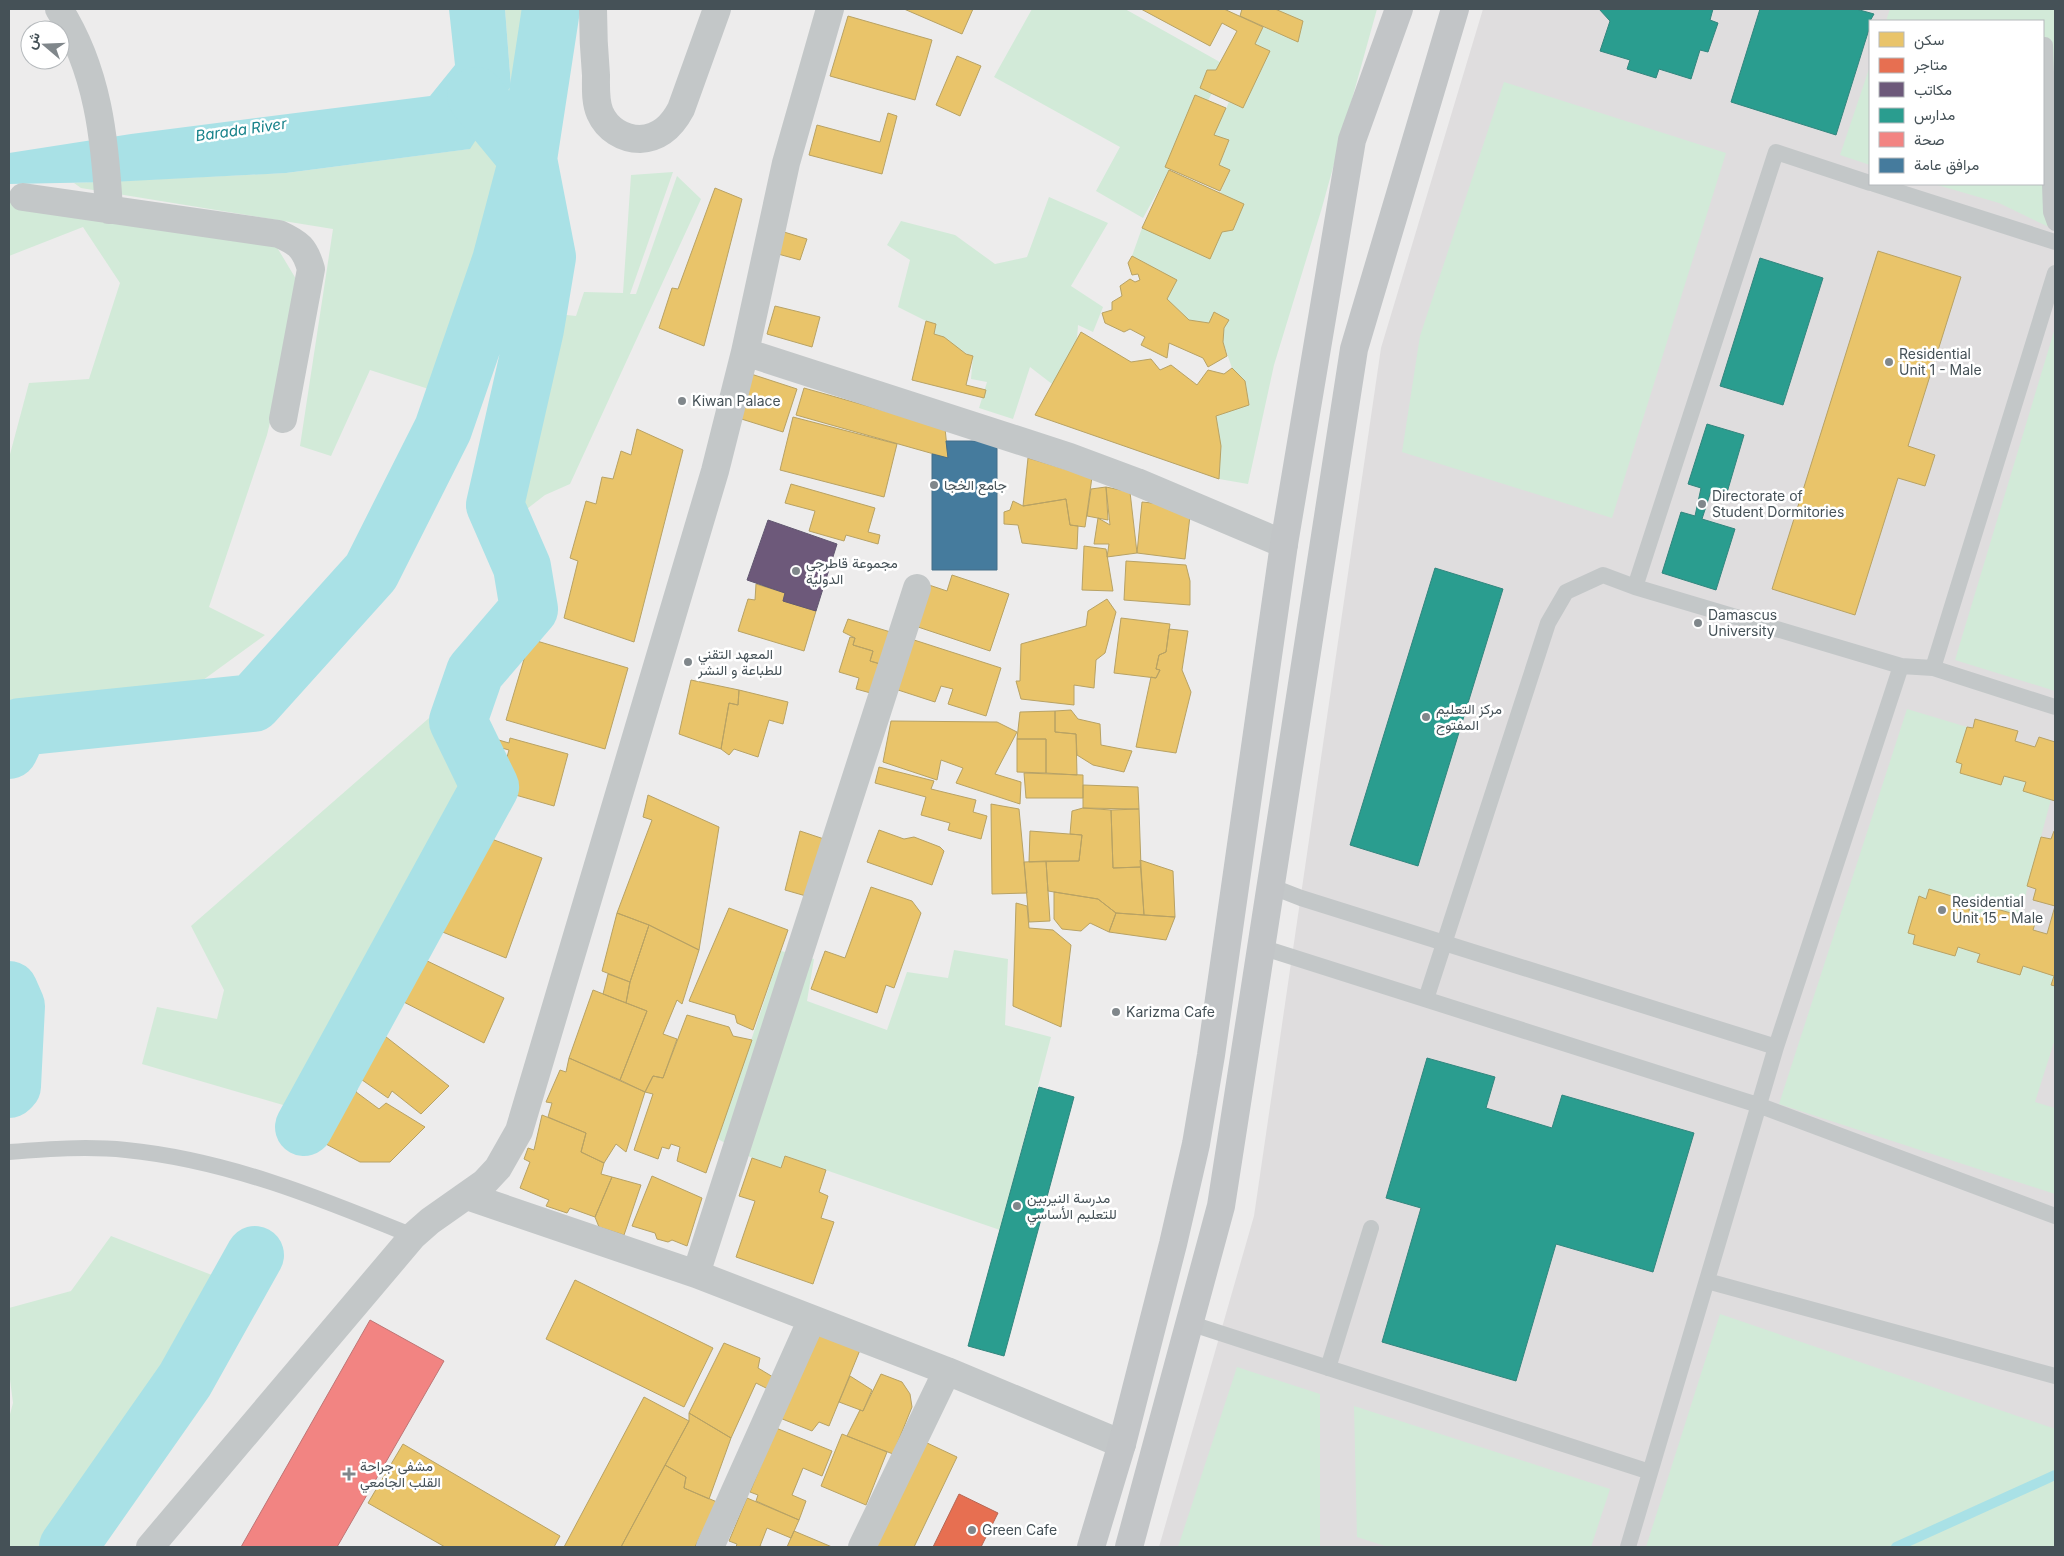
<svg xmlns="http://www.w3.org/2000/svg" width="2064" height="1556" font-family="Inter,Vazirmatn,sans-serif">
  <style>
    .education { fill: #dfddde; fill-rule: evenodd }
    .green { fill: #d2ead8 }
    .water { fill: #a9e1e6 }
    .homes { fill: #e9c46a; stroke: #b8a264 }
    .shops { fill: #e76f51; stroke: #b66653 }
    .offices { fill: #6d597a; stroke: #615770 }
    .schools { fill: #2a9d8f; stroke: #32867e }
    .health { fill: #f28482; stroke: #be7575 }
    .public { fill: #457b9d; stroke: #456e88 }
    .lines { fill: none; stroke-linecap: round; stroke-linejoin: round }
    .stream { stroke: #a9e1e6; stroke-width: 10 }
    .river { stroke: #a9e1e6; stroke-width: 58 }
    .service { stroke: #c3c7c8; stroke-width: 16 }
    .minor { stroke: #c3c7c8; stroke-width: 28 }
    .primary { stroke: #c2c5c7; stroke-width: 28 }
    .poi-dot { fill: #80878b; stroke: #fff; stroke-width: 2 }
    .labels { text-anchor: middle; stroke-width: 5; stroke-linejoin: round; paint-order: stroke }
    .poi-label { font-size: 14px; fill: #455157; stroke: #fff; text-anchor: start }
    .water-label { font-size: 15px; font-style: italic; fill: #17828a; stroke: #fff }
  </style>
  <rect width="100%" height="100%" fill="#edecec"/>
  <path class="education" d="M 1483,9 L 2055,9 L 2055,1547 L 1159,1547 L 1254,1216 L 1381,348 ZM 1870,21 L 2043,21 L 2043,184 L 1870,184 Z"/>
  <path class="green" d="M 505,9 L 534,9 L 526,91 L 463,336 L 441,393 L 370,370 L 331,456 L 300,446 L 333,229 L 81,188 L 74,183 L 286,173 L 469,149 L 511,86 Z
    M 1032,9 L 1125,9 L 1227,66 L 1143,218 L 1096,191 L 1120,147 L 994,77 Z
    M 1275,9 L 1377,9 L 1321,211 L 1274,365 L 1248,484 L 1219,479 L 1221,446 L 1216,416 L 1249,404 L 1245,381 L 1232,368 L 1223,342 L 1224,328 L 1228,320 L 1215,312 L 1209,323 L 1189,320 L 1167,299 L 1177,280 L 1132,256 L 1142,228 L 1222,232 L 1233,230 L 1244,204 L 1220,193 L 1230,170 L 1219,165 L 1229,141 L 1214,135 L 1229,102 L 1243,108 L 1270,51 L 1255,44 L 1263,27 L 1298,41 L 1303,21 Z
    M 1890,9 L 2055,9 L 2055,230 L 1999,203 L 1934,184 L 2043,184 L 2043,21 L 1886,21 Z
    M 1870,66 L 1870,165 L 1840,155 Z
    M 1504,82 L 1726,153 L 1612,518 L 1402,452 L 1420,336 Z
    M 673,172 L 630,294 L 636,294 L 677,176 L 701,199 L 570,484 L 545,495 L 510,522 L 505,501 L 538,355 L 548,324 L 557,314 L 576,316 L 584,292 L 623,293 L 631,175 Z
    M 11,191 L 21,201 L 275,244 L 302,289 L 267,435 L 209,607 L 265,635 L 199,683 L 18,719 L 9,725 L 9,458 L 29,383 L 89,379 L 120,283 L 83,227 L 9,256 L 9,192 Z
    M 1049,197 L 1108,223 L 1071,286 L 1103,307 L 1093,332 L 1078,325 L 1077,341 L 1052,384 L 1030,367 L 1013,419 L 979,408 L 987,382 L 971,379 L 973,356 C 958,352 950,339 934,334 L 936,324 L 926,321 L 898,307 L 910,260 L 887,245 L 901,221 L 955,235 L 995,264 L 1027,257 Z
    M 2055,328 L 2055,691 L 1955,660 Z
    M 460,691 L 451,724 L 481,788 L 307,1112 L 142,1064 L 157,1007 L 217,1019 L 224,990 L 191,926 Z
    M 1907,709 L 1967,727 L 1956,762 L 1962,764 L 1960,773 L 2001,785 L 2004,776 L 2026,782 L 2024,791 L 2051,799 L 2020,916 L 1994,908 L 1990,918 L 1969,911 L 1971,902 L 1929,889 L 1926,899 L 1919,897 L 1909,933 L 1915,935 L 1913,944 L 1955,956 L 1958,947 L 1980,954 L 1977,963 L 2020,975 L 2023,966 L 2054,976 L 2052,985 L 2055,986 L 2055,1039 L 2035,1102 L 2055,1108 L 2055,1194 L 1779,1104 Z
    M 954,950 L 1008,959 L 1005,1025 L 1051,1037 L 1000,1230 L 785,1156 L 781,1168 L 752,1158 L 718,1139 L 781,951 L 814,959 L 807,1001 L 887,1030 L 907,972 L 948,978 Z
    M 111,1236 L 230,1282 L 51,1547 L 9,1547 L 9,1418 L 13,1403 L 9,1372 L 9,1308 L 71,1291 Z
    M 1720,1314 L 2055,1429 L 2055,1547 L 1646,1547 Z
    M 1237,1367 L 1320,1394 L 1320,1547 L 1178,1547 Z
    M 1354,1406 L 1610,1489 L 1591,1547 L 1388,1547 L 1357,1537 Z"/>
  <path class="water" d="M 449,9 L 505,9 L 511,86 L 470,149 L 286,173 L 111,182 L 9,184 L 9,153 L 131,134 L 430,96 L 455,65 Z"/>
  <path class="homes" d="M 904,9 L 973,9 L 962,34 Z
    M 1141,9 L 1224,9 L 1263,27 L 1255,44 L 1270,51 L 1243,108 L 1200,88 L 1207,70 L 1216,70 L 1237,31 L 1222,23 L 1210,46 Z
    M 1242,9 L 1275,9 L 1303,21 L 1298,42 L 1240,16 Z
    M 848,16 L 932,40 L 915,100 L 830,76 Z
    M 957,56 L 981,66 L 960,116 L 936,105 Z
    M 1195,95 L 1226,108 L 1214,135 L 1229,140 L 1219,165 L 1230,170 L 1220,191 L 1165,167 Z
    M 888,113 L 897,116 L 882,174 L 809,155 L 817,125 L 880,142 Z
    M 1169,170 L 1244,204 L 1233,230 L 1222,232 L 1210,259 L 1142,228 Z
    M 715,188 L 742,199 L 704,346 L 659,328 L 672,288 L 678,289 Z
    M 784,232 L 807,239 L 800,260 L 778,254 Z
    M 1878,251 L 1961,277 L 1908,446 L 1935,455 L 1925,486 L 1898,478 L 1855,615 L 1772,589 Z
    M 1132,256 L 1177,280 L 1167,299 L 1189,320 L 1209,323 L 1214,312 L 1229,320 L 1224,328 L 1223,342 L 1227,356 L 1208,367 L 1203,358 L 1169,343 L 1167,358 L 1141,345 L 1145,337 L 1130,329 L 1124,332 L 1105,323 L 1102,313 L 1112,310 L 1112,302 L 1122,296 L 1120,286 L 1130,279 L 1135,282 L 1140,280 L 1138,274 L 1132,275 L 1128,263 Z
    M 775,306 L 820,317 L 812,347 L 767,334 Z
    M 926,321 L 936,324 L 934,334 L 944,337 L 966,354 L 973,356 L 966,385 L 986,390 L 984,398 L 912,380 Z
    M 1081,332 L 1131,362 L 1151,359 L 1160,370 L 1171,365 L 1197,385 L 1208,370 L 1224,374 L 1232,368 L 1245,381 L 1249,405 L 1216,416 L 1221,446 L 1219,479 L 1035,415 Z
    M 748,373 L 797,389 L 783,432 L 735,417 Z
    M 804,388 L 945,428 L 948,458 L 796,415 Z
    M 793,417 L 897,444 L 884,497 L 780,470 Z
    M 637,429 L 683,450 L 634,642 L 564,618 L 578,561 L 570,558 L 586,501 L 596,504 L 602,477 L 613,479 L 621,451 L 631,455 Z
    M 1028,458 L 1092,477 L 1085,527 L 1070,525 L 1066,499 L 1023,506 Z
    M 791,484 L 875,508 L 868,532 L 880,535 L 878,544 L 846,535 L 844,541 L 809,531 L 815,511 L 785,503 Z
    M 1106,487 L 1108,520 L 1087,516 L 1091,489 Z
    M 1106,487 L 1130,492 L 1137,553 L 1107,557 L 1109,544 L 1094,544 L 1098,518 L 1110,525 Z
    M 1066,499 L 1070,525 L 1078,526 L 1077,549 L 1022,543 L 1018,525 L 1004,524 L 1004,512 L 1010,510 L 1013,501 L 1023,506 Z
    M 1142,502 L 1191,507 L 1185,559 L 1137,553 Z
    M 1084,546 L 1106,549 L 1113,591 L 1082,590 Z
    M 1126,561 L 1186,565 L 1190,581 L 1190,605 L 1124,600 Z
    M 952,575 L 1009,594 L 990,651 L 912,625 L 926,584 L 947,591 Z
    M 756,584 L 785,593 L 783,601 L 816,611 L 804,651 L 738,631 L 748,599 L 755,600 Z
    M 1107,599 L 1116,612 L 1105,653 L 1096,660 L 1094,688 L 1074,685 L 1074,705 L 1021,699 L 1016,681 L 1020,681 L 1021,644 L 1086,626 L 1088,611 Z
    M 1121,618 L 1170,624 L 1166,652 L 1159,655 L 1156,669 L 1160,670 L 1156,678 L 1114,673 Z
    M 848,619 L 897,634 L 887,666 L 870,661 L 873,651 L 853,645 L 855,638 L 843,632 Z
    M 1169,629 L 1188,631 L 1182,670 L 1191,692 L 1176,753 L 1136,747 L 1151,677 L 1156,678 L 1160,670 L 1156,669 L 1159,655 L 1166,652 Z
    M 850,637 L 855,638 L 853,645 L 873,651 L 870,661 L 887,666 L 878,695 L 856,689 L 859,678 L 839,672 Z
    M 530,639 L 628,668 L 605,749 L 506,720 Z
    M 911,639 L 1001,668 L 986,716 L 948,704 L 953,689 L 941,686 L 935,702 L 895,689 Z
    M 691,680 L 739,690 L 738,705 L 729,703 L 721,749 L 679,734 Z
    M 739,690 L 788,702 L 783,724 L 769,720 L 758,757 L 734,749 L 729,755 L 721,749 L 729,703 L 738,705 Z
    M 1071,710 L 1078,719 L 1100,724 L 1101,745 L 1132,751 L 1124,772 L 1093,765 L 1077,755 L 1076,734 L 1055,732 L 1055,711 Z
    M 1055,711 L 1055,732 L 1076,734 L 1077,775 L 1046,773 L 1046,739 L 1017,739 L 1020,712 Z
    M 1975,719 L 2018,731 L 2015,741 L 2035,747 L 2039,737 L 2055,742 L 2055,801 L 2023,791 L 2026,782 L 2004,776 L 2001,785 L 1960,773 L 1962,764 L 1956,762 L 1967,727 L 1973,728 Z
    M 891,721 L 997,722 L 1017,732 L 995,774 L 1021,782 L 1020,804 L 956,783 L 963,768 L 941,760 L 937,780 L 883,762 Z
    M 478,734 L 509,743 L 510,738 L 568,754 L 554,806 L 498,790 L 509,750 L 476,741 Z
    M 1017,739 L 1046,739 L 1046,773 L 1017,772 Z
    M 879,767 L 934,781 L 931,789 L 976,800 L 973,812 L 987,816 L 981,839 L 948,830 L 950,823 L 921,815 L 926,797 L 875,783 Z
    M 1024,773 L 1083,775 L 1083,798 L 1026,798 Z
    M 1083,785 L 1138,787 L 1139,809 L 1083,808 Z
    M 648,795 L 719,827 L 699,950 L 649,925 L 617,913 L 652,820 L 643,817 Z
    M 991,804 L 1019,809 L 1027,893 L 992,894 Z
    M 1083,808 L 1111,810 L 1113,868 L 1141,867 L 1144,915 L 1116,913 L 1098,899 L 1048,891 L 1046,861 L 1079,861 L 1082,835 L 1070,834 L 1072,811 Z
    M 1139,809 L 1141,867 L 1113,868 L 1111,810 Z
    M 879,830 L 904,839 L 914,837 L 940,847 L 944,851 L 932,885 L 867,862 Z
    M 800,831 L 833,842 L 813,898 L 785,890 Z
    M 1030,831 L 1082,835 L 1079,861 L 1029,862 Z
    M 2054,831 L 2055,831 L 2055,986 L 2051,985 L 2054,976 L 2023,966 L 2020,975 L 1977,962 L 1980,954 L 1958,947 L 1955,956 L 1913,944 L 1915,935 L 1908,933 L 1919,896 L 1926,899 L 1929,889 L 1971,902 L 1969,911 L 1990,918 L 1993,908 L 2036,920 L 2033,930 L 2047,934 L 2055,906 L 2033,900 L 2036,889 L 2027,886 L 2041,837 L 2051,839 Z
    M 481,835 L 542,858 L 506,958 L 428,926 Z
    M 1140,860 L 1173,871 L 1175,917 L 1144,915 Z
    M 1046,861 L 1050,921 L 1029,922 L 1024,862 Z
    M 871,887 L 912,901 L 921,913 L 894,988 L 886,985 L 877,1013 L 811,989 L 825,951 L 845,958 Z
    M 1054,892 L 1098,899 L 1116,913 L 1109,932 L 1090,923 L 1081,931 L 1062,929 L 1054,919 Z
    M 1016,903 L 1027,906 L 1029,928 L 1053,930 L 1071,945 L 1061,1027 L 1013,1006 Z
    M 729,908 L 788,930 L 753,1030 L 737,1023 L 735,1015 L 689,1001 Z
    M 617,913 L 649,925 L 630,982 L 602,971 Z
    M 1116,913 L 1144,915 L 1175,917 L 1166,940 L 1109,932 Z
    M 649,925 L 699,950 L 682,1004 L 677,1000 L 663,1034 L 677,1039 L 663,1078 L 653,1076 L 645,1092 L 620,1080 L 647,1011 L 626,1003 L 630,982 Z
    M 421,958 L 504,998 L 484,1043 L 394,997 Z
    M 608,974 L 630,982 L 626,1003 L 603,994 Z
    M 593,990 L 647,1011 L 620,1080 L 569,1058 Z
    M 687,1015 L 729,1027 L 733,1036 L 752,1040 L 706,1173 L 677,1161 L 680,1147 L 671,1144 L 669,1149 L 662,1147 L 658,1159 L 634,1150 L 653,1094 L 645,1092 L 653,1076 L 663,1078 Z
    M 381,1033 L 449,1086 L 421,1114 L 392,1091 L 388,1098 L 345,1068 Z
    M 569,1058 L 645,1092 L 626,1152 L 616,1144 L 604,1163 L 581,1152 L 586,1133 L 548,1117 L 552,1103 L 546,1102 L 560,1070 L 566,1072 Z
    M 340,1071 L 358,1085 L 356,1092 L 379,1109 L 386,1103 L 425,1127 L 390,1162 L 360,1162 L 307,1134 Z
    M 542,1115 L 586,1133 L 581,1152 L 604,1163 L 601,1174 L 612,1177 L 595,1217 L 570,1208 L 567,1213 L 546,1206 L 549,1200 L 520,1188 L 530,1162 L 524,1159 L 528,1148 L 534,1150 Z
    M 785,1156 L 826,1170 L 819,1192 L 828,1196 L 821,1218 L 834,1222 L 813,1284 L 736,1257 L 755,1201 L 739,1196 L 752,1158 L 781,1168 Z
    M 652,1176 L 702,1198 L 687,1246 L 672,1240 L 668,1242 L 657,1239 L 655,1233 L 632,1226 Z
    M 612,1177 L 641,1185 L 624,1235 L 599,1227 L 595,1217 Z
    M 575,1280 L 713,1348 L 684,1407 L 546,1339 Z
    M 815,1332 L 860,1350 L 829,1426 L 819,1422 L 812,1431 L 780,1418 Z
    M 724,1343 L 760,1358 L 758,1368 L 773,1377 L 768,1389 L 756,1383 L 731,1438 L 689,1413 Z
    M 881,1374 L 902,1382 L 910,1394 L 912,1407 L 893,1454 L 847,1436 L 860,1410 L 863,1411 Z
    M 850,1376 L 872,1390 L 863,1411 L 839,1402 Z
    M 644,1397 L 689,1421 L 621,1547 L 564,1547 Z
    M 689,1413 L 731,1438 L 709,1499 L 684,1488 L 686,1477 L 665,1465 L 689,1421 Z
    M 776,1428 L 832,1451 L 822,1476 L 803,1468 L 792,1495 L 806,1501 L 799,1520 L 756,1501 L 758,1495 L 750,1492 Z
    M 842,1434 L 887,1452 L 866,1505 L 821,1486 Z
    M 925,1442 L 957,1457 L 914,1547 L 874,1547 Z
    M 403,1444 L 560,1536 L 554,1547 L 445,1547 L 368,1503 Z
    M 665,1465 L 686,1477 L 684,1488 L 717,1502 L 695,1547 L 621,1547 Z
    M 747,1498 L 799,1520 L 791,1538 L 767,1528 L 760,1546 L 764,1547 L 736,1547 L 737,1544 L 729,1541 Z
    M 794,1531 L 832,1547 L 787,1547 Z"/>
  <path class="shops" d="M 959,1494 L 998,1513 L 981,1547 L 933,1547 Z"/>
  <path class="offices" d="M 768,520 L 837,544 L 816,611 L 783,601 L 785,593 L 747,580 Z"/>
  <path class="schools" d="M 1599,9 L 1713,9 L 1710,20 L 1718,23 L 1708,52 L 1700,50 L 1691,79 L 1659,69 L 1656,78 L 1627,69 L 1630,60 L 1600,51 L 1610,21 Z
    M 1760,9 L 1856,9 L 1874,14 L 1870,21 L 1870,26 L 1836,135 L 1731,102 Z
    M 1760,258 L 1823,278 L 1783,405 L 1720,386 Z
    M 1707,424 L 1744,435 L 1726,496 L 1711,491 L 1702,519 L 1735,529 L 1716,590 L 1662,573 L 1681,512 L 1695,516 L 1701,488 L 1688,484 Z
    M 1435,568 L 1503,589 L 1418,866 L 1350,845 Z
    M 1427,1058 L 1495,1077 L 1486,1108 L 1552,1128 L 1562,1095 L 1694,1133 L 1653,1272 L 1556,1244 L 1516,1381 L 1382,1342 L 1421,1208 L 1386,1198 Z
    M 1039,1087 L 1074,1097 L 1004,1356 L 968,1346 Z"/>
  <path class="health" d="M 370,1320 L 444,1361 L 337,1547 L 241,1547 Z"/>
  <path class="public" d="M 946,441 L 997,441 L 997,570 L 932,570 L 932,454 L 948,458 Z"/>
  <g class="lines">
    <path class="stream" d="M 1896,1547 L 2055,1475"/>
    <path class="river" d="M 9,750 L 20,727 L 253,703 L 371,572 L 443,429 L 501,261 L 528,159 L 551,9
      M 9,990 L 16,1006 L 12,1086 L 9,1089
      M 304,1127 L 490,787 L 458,721 L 475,672 L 529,609 L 522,567 L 495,505 L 535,329 L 547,257 L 528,159 L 476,96
      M 68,1547 L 185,1380 L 255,1255"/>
    <path class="service" d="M 2045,45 L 2051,212 L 2055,223
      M 1874,184 L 2055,242
      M 1635,587 L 1776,152 L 1870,183
      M 1933,668 L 2055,707
      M 1270,886 L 1301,898 L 1776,1047
      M 1261,947 L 1758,1105 L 2055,1216
      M 1426,999 L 1548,623 L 1566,592 L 1603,575 L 1635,587 L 1901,666
      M 9,1152 C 48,1149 87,1146 126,1150 C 227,1160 320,1198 413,1236
      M 1707,1281 L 2055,1376
      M 1189,1323 L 1650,1472
      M 1328,1368 L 1371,1228
      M 1628,1547 L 1776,1047 L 1901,666 L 1933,668 L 2055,273"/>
    <path class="minor" d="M 59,9 C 98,70 105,139 109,210
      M 593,9 C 593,31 594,53 596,75 C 596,87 595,102 600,113 C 607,129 623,139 640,139 C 660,138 672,126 681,109 L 717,9
      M 23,197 L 279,234 C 299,243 305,248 311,269 L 283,419
      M 745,352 L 1070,457 L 1137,482 L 1284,544
      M 467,1196 L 696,1274 L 947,1371 L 1122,1444
      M 696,1274 L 917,588
      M 150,1547 L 413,1236 L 430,1221 L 484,1183 L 498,1168 L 519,1131 L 715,471 L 745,352 L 786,163 L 830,9
      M 710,1547 L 812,1319
      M 862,1547 L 947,1371"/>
    <path class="primary" d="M 1091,1547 L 1122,1444 L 1173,1244 L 1196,1144 L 1211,1055 L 1284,544 L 1352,140 L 1399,9
      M 1129,1547 L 1221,1206 L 1354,349 L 1455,9"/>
  </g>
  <g class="poi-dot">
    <circle cx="1889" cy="362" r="5"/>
    <circle cx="682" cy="401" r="5"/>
    <circle cx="934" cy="485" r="5"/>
    <circle cx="1702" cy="504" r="5"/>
    <circle cx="796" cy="571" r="5"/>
    <circle cx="1698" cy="623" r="5"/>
    <circle cx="688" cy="662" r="5"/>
    <circle cx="1426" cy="717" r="5"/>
    <circle cx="1942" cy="910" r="5"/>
    <circle cx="1116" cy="1012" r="5"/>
    <circle cx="1017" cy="1206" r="5"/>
    <path d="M346.5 1466.5h5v5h5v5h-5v5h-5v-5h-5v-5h5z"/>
    <circle cx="972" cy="1530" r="5"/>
  </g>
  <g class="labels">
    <g class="poi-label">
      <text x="1899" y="359">Residential<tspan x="1899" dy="16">Unit 1 - Male</tspan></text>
      <text x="692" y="406">Kiwan Palace</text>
      <text x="944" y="490">جامع الخجا</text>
      <text x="1712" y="501">Directorate of<tspan x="1712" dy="16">Student Dormitories</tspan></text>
      <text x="806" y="568">مجموعة قاطرجي<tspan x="806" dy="16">الدولية</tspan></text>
      <text x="1708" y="620">Damascus<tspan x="1708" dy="16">University</tspan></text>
      <text x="698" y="659">المعهد التقني<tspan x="698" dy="16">للطباعة و النشر</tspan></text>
      <text x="1436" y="714">مركز التعليم<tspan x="1436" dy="16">المفتوح</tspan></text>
      <text x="1952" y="907">Residential<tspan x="1952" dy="16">Unit 15 - Male</tspan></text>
      <text x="1126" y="1017">Karizma Cafe</text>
      <text x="1027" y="1203">مدرسة النيربين<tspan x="1027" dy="16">للتعليم الأساسي</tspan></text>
      <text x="360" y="1471">مشفى جراحة<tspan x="360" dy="16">القلب الجامعي</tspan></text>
      <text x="982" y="1535">Green Cafe</text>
    </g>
    <g class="water-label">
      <text transform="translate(241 130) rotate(-8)" y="5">Barada River</text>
    </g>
  </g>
  <rect width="2064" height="1556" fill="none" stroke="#455157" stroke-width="20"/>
  <rect x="1869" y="20" width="175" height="165" fill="#ffffff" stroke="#b5b9bc"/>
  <rect x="1879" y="32" width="25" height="15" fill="#e9c46a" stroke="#b5b9bc"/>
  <text x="1914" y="45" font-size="15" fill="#455157">سكن</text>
  <rect x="1879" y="58" width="25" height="15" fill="#e76f51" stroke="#b5b9bc"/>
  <text x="1914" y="70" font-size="15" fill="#455157">متاجر</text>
  <rect x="1879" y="82" width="25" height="15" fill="#6d597a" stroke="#b5b9bc"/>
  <text x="1914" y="95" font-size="15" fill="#455157">مكاتب</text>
  <rect x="1879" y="108" width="25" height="15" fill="#2a9d8f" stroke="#b5b9bc"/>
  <text x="1914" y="120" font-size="15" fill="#455157">مدارس</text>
  <rect x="1879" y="132" width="25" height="15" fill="#f28482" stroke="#b5b9bc"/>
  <text x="1914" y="145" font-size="15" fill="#455157">صحة</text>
  <rect x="1879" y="158" width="25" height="15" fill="#457b9d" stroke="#b5b9bc"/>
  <text x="1914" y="170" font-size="15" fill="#455157">مرافق عامة</text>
  <g transform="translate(45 45) rotate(289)"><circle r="24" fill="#ffffff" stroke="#b5b9bc"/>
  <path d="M0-4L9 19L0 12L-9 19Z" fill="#80878b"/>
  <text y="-8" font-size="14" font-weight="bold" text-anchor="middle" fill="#455157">ش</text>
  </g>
</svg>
